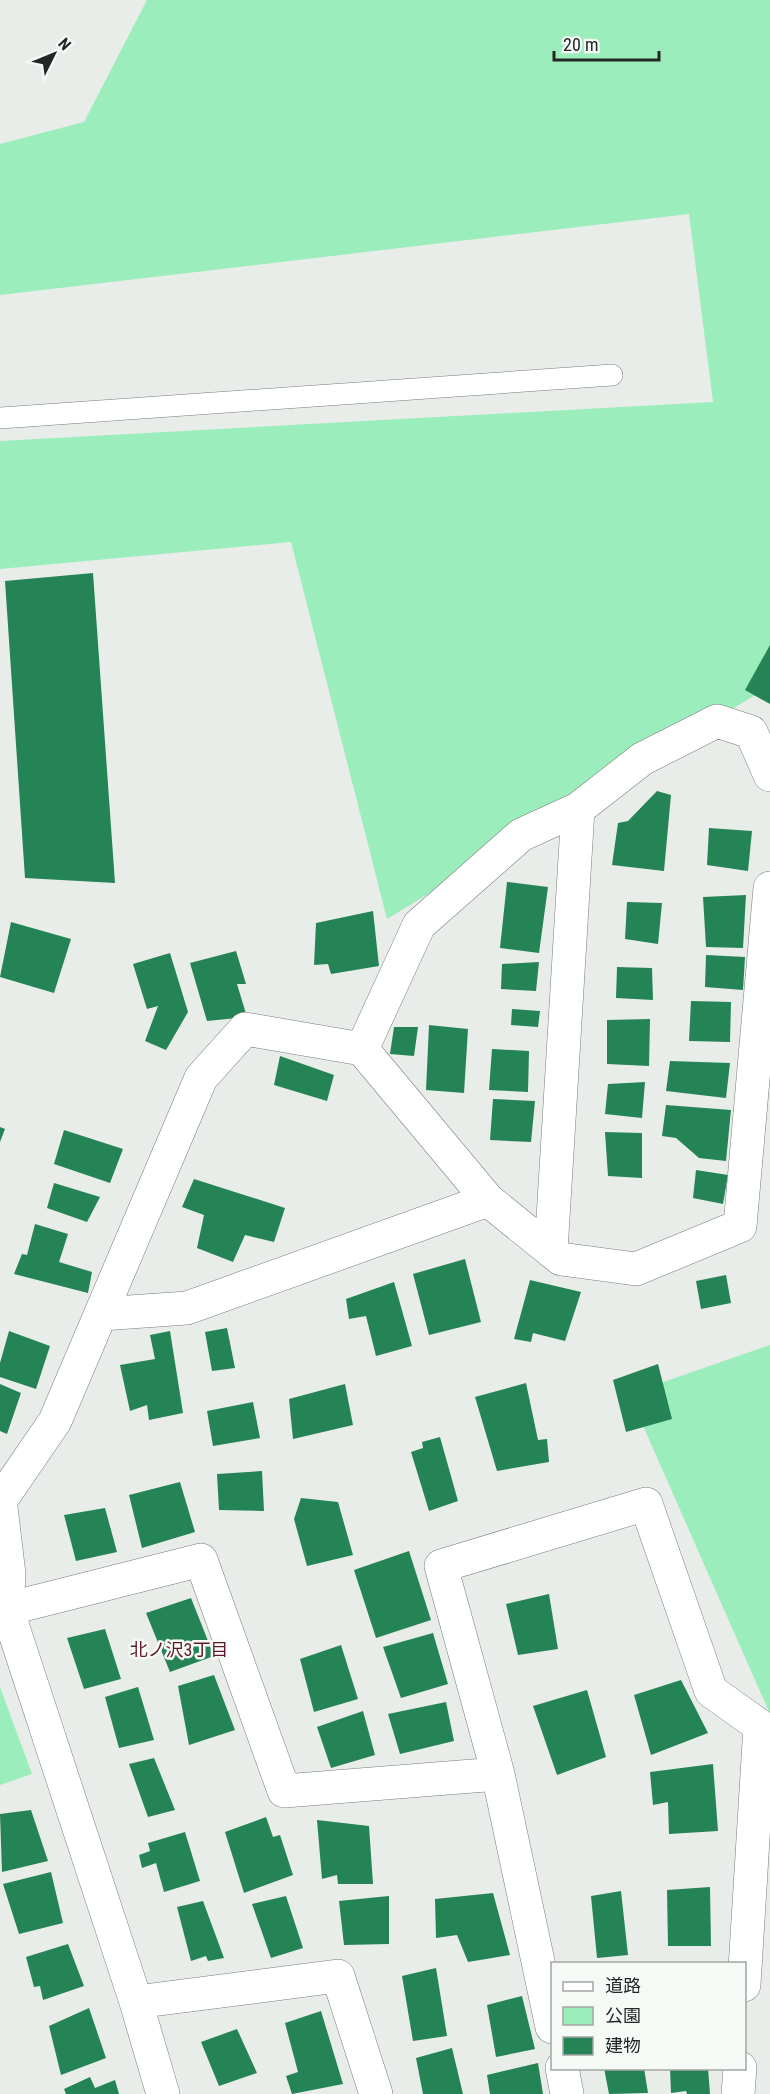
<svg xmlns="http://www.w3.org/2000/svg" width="770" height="2094" font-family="'Roboto Condensed','Noto Sans JP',sans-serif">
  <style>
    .green { fill: #9bedbc }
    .building { fill: #248455 }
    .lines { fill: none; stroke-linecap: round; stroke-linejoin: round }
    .lane-casing { stroke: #797d7b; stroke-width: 22 }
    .street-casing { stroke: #797d7b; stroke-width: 34 }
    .lane { stroke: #fff; stroke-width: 21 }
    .street { stroke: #fff; stroke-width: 33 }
    .labels { text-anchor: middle; stroke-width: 5; stroke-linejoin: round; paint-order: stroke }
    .neighbourhood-label { font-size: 18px; fill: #5e192c; stroke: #f6faf7 }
  </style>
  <rect width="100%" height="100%" fill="#e9edea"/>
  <path class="green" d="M 147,0 L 770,0 L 770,686 L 387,919 L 291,542 L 0,569 L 0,441 L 713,402 L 689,214 L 0,295 L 0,144 L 84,122 Z
    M 770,1345 L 770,1714 L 629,1394 Z
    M 0,1687 L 32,1774 L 0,1785 Z"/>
  <path class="building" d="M 93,573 L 115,883 L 25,878 L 5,581 Z
    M 770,645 L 770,704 L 745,690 Z
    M 657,791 L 671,795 L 664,871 L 612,865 L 618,823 L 628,821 Z
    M 709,828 L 752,831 L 748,871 L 707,865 Z
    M 507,882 L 548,887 L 539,953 L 500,948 Z
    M 746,895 L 743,948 L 706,947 L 703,897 Z
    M 627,902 L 662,903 L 658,944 L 625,939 Z
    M 373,911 L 379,966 L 331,974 L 328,964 L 314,965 L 316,923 Z
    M 11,922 L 71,939 L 54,993 L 0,977 Z
    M 236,951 L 246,984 L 237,984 L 247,1017 L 207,1021 L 190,963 Z
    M 170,953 L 188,1012 L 166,1050 L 145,1041 L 158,1006 L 147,1009 L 133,964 Z
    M 706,955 L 745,957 L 743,990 L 705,987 Z
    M 539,962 L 536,991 L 501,989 L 502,964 Z
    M 617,967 L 652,968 L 653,1000 L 616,998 Z
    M 691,1001 L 731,1002 L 730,1042 L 689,1041 Z
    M 512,1009 L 540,1011 L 538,1027 L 511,1025 Z
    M 650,1019 L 649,1066 L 607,1064 L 607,1020 Z
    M 429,1025 L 468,1029 L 464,1093 L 426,1090 Z
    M 394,1027 L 418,1027 L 414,1056 L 390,1054 Z
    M 492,1049 L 529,1051 L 528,1092 L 489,1090 Z
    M 280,1056 L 334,1075 L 327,1101 L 274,1085 Z
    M 670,1061 L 730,1063 L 726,1098 L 666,1091 Z
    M 645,1082 L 642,1118 L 605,1114 L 608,1084 Z
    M 493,1099 L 535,1101 L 531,1142 L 490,1140 Z
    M 666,1105 L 731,1110 L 726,1161 L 699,1158 L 676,1138 L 662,1136 Z
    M 0,1127 L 5,1129 L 0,1142 Z
    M 64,1130 L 123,1149 L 110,1183 L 54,1164 Z
    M 605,1132 L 642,1133 L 642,1178 L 608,1176 Z
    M 696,1170 L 728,1175 L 723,1204 L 693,1198 Z
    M 194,1179 L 285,1208 L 274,1242 L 245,1235 L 233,1262 L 197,1248 L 204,1215 L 182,1207 Z
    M 54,1183 L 100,1197 L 87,1222 L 47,1208 Z
    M 35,1224 L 68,1234 L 59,1262 L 92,1272 L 88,1293 L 14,1274 L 22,1254 L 27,1255 Z
    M 465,1259 L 481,1322 L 429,1335 L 413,1274 Z
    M 726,1275 L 731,1303 L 701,1309 L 696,1281 Z
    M 530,1280 L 581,1292 L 565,1341 L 533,1333 L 531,1342 L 514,1339 Z
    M 394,1282 L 412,1346 L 376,1356 L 366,1316 L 349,1319 L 346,1299 Z
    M 227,1328 L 235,1368 L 212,1371 L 205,1332 Z
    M 9,1331 L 50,1346 L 36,1389 L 0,1377 L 0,1363 Z
    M 170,1331 L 183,1413 L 149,1420 L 147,1405 L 130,1411 L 120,1365 L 155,1359 L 150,1335 Z
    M 658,1364 L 672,1419 L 626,1432 L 613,1380 Z
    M 526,1383 L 538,1440 L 547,1439 L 549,1462 L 497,1471 L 475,1397 Z
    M 0,1384 L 21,1393 L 7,1434 L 0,1431 Z
    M 345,1384 L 353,1425 L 293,1439 L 289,1399 Z
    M 253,1402 L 260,1438 L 213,1446 L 207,1411 Z
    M 440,1437 L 458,1501 L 429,1511 L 411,1452 L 423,1448 L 422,1442 Z
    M 262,1471 L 264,1511 L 219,1510 L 217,1474 Z
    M 180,1482 L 195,1532 L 142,1548 L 129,1495 Z
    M 301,1498 L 338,1502 L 353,1555 L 307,1566 L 294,1519 Z
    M 105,1508 L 117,1552 L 76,1561 L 64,1515 Z
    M 409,1551 L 431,1620 L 376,1638 L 354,1570 Z
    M 549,1594 L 558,1649 L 518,1655 L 506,1604 Z
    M 191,1598 L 214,1656 L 170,1672 L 146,1613 Z
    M 105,1629 L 121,1679 L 84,1689 L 67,1638 Z
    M 433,1633 L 448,1684 L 401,1698 L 383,1647 Z
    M 341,1645 L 358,1699 L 314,1712 L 300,1659 Z
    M 214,1675 L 235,1730 L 189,1745 L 178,1686 Z
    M 681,1680 L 708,1733 L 651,1755 L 634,1695 Z
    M 138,1687 L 154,1740 L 119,1748 L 105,1697 Z
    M 587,1690 L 606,1757 L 557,1775 L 533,1706 Z
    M 446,1702 L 454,1741 L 400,1754 L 388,1714 Z
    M 363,1711 L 375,1755 L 331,1768 L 317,1727 Z
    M 154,1758 L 175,1810 L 148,1817 L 129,1764 Z
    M 713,1764 L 718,1831 L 669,1834 L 668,1802 L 653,1805 L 650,1772 Z
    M 31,1810 L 48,1861 L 2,1872 L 0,1814 Z
    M 266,1817 L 273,1837 L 280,1835 L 293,1875 L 244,1893 L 225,1832 Z
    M 317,1820 L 369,1826 L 373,1884 L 338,1884 L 337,1875 L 322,1879 Z
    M 185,1832 L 200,1881 L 164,1892 L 156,1863 L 142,1868 L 139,1855 L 150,1851 L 148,1843 Z
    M 51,1872 L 63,1923 L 19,1934 L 3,1884 Z
    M 710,1887 L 711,1946 L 668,1946 L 667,1890 Z
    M 621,1891 L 628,1955 L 597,1958 L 591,1896 Z
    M 493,1893 L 510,1955 L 468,1962 L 457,1935 L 436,1938 L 435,1899 Z
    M 286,1896 L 303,1948 L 271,1958 L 252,1904 Z
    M 389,1896 L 389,1944 L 344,1945 L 339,1901 Z
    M 203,1901 L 224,1958 L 208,1961 L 206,1956 L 191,1961 L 177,1907 Z
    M 68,1944 L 84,1986 L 43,2000 L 40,1986 L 34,1987 L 26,1957 Z
    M 436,1968 L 447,2036 L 413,2041 L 402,1976 Z
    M 522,1996 L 535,2049 L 496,2057 L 487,2005 Z
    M 89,2008 L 106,2058 L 61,2075 L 49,2026 Z
    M 321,2011 L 343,2084 L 292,2094 L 286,2076 L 298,2072 L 285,2023 Z
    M 237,2029 L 257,2073 L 219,2086 L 201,2042 Z
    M 452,2048 L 463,2094 L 423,2094 L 416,2058 Z
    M 538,2063 L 543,2094 L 490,2094 L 487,2075 Z
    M 604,2068 L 644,2068 L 648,2093 L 609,2094 Z
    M 670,2068 L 708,2068 L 710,2094 L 687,2094 L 686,2091 L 671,2093 Z
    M 90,2077 L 95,2088 L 115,2080 L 119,2094 L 66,2094 L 64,2089 Z"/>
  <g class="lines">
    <g class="lane-casing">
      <path id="lane" d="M 0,418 L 612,375"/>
    </g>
    <g class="street-casing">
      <path id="street" d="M 362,1049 L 419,925 L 521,835 L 578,809 L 642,759 L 717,721 L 751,732 L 770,775
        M 551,1251 L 578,809
        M 101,1314 L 187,1308 L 488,1200
        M 0,1499 L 9,1574 L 7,1609 L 136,2002 L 163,2094
        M 1,1500 L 55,1421 L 201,1078 L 245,1029 L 362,1049 L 488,1200 L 561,1259 L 636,1269 L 740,1226 L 770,888
        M 7,1609 L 201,1560 L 284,1791 L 498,1774
        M 136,2002 L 338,1976 L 376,2094
        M 552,2027 L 498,1774 L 441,1566 L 646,1504 L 711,1691 L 760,1726 L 744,1985
        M 562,2068 L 567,2094
        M 738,2094 L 740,2068"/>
    </g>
    <use href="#lane" class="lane"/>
    <use href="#street" class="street"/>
  </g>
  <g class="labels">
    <g class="neighbourhood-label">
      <text x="179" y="1656">北ノ沢3丁目</text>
    </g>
  </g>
  <rect x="551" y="1962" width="195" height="108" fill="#f6faf7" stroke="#a2a5a3" stroke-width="1.5"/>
  <rect x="563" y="1982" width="30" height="9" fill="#ffffff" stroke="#a2a5a3" stroke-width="1.5"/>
  <text x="605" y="1992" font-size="18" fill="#242625">道路</text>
  <rect x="563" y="2007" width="30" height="18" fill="#9bedbc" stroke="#a2a5a3" stroke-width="1.5"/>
  <text x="605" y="2022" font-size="18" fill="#242625">公園</text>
  <rect x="563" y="2037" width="30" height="18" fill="#248455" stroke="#a2a5a3" stroke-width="1.5"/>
  <text x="605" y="2052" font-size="18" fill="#242625">建物</text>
  <g transform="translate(54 54) rotate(47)" stroke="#f6faf7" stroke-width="4.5" paint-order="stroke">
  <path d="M0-4.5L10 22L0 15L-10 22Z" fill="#242625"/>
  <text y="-9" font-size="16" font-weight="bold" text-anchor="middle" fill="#242625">N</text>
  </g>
  <path d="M554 51v9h105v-9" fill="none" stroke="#242625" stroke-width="3"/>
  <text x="563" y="51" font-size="18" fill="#242625" stroke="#f6faf7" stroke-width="4.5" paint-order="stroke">20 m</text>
</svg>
